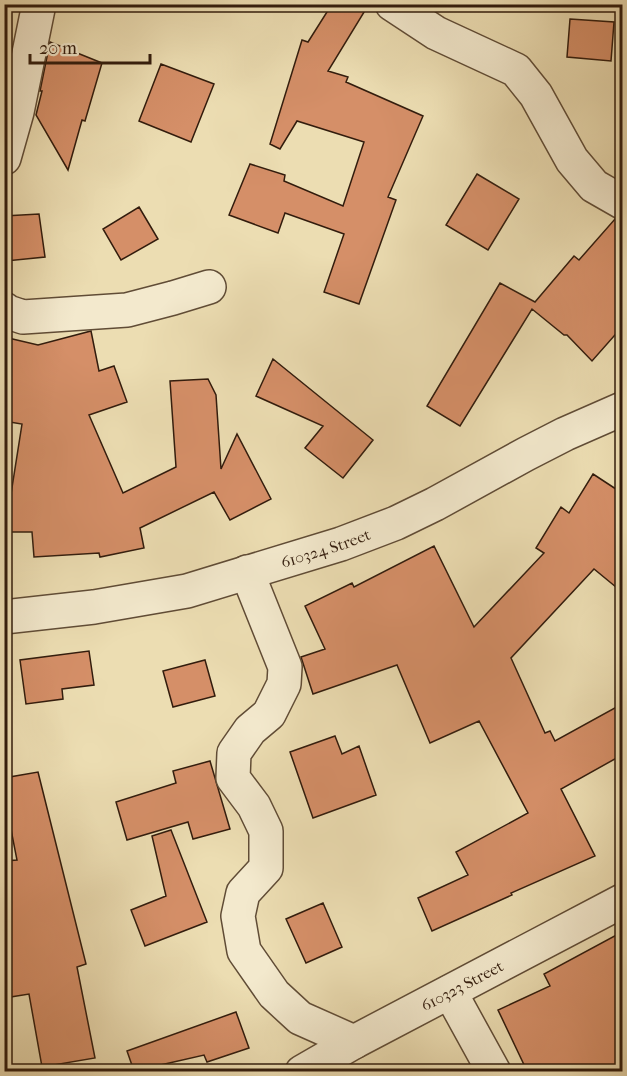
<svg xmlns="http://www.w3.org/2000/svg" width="627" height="1076" font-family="'IM FELL French Canon',serif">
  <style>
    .building { fill: #d58f68; stroke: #321c0d; stroke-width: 1.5 }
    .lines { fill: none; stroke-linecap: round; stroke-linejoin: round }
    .minor-casing { stroke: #604c36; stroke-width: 36 }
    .minor { stroke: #f3e9cd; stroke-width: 33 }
    .labels { text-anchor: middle; stroke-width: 4.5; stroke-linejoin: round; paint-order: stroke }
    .street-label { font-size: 16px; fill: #321c0d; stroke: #f3e9cd }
  </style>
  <rect width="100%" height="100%" fill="#ecddb2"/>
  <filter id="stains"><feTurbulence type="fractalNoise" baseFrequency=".00333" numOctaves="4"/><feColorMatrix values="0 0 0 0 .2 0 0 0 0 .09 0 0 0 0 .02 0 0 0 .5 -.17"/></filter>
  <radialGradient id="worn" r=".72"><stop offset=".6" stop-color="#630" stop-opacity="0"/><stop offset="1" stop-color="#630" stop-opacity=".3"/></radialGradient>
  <path class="building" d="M 332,4 L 369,4 L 328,71 L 348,77 L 346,82 L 423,116 L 388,197 L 396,200 L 359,304 L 324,292 L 344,234 L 285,213 L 278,233 L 229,215 L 250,164 L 285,175 L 284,181 L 343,206 L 364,142 L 297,121 L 280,149 L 270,144 L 302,40 L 308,42 Z
    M 570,19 L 614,22 L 611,61 L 567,57 Z
    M 50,42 L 102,63 L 85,121 L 82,120 L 68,170 L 36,115 L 42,91 L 40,91 Z
    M 161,64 L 214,84 L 191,142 L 139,121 Z
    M 477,174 L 519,199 L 488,250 L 446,225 Z
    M 139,207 L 158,239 L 121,260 L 103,229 Z
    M 39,214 L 45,257 L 6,261 L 4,216 Z
    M 615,219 L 622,221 L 622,327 L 592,361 L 567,335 L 564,335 L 532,309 L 460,426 L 427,406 L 500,283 L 535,302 L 574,256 L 579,260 Z
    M 91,331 L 99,371 L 114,366 L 127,402 L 89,415 L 123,493 L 176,467 L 170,381 L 208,379 L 216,395 L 221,469 L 237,434 L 271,499 L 230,520 L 214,492 L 140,528 L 144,548 L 100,557 L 99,553 L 34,557 L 32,532 L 5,532 L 22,424 L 4,421 L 4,337 L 38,345 Z
    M 273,359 L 373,440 L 343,478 L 305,448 L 323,426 L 256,396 Z
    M 593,474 L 622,493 L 622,592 L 594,569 L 511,658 L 545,733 L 550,731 L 555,741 L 622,704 L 622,755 L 561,789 L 595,856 L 511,893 L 512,895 L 432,931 L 418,898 L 468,875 L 456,852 L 528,813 L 479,721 L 430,743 L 397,665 L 313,694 L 301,657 L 325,649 L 305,606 L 352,583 L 354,587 L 434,546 L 474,627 L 544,553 L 536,548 L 561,507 L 569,513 Z
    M 89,651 L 94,685 L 62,689 L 63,699 L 26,704 L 20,660 Z
    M 205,660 L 215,696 L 173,707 L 163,671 Z
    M 335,736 L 342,754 L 359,746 L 376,795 L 313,818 L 290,752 Z
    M 210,761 L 230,829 L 193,839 L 188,822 L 127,840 L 116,802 L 176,783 L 173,771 Z
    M 38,772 L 86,964 L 77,967 L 95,1058 L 42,1067 L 29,994 L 4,998 L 4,861 L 17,860 L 4,794 L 4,778 Z
    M 171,830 L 207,922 L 145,946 L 131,910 L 166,896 L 152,836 Z
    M 323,903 L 342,947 L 306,963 L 286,919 Z
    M 622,932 L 622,1071 L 527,1071 L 498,1010 L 550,986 L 544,974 Z
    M 236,1012 L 249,1048 L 207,1062 L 204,1055 L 134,1071 L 127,1051 Z"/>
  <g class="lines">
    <g class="minor-casing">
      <g id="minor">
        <path d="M 392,4 L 436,33 L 516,70 L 536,95 L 572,160 L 594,186 L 622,202"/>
        <path d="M 4,158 L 17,112 L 39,4"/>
        <path d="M 4,309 L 8,312 L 23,317 L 127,310 L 173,298 L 209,287"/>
        <path d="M 247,572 L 285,667 L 284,684 L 269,714 L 250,730 L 234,753 L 233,778 L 254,806 L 266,831 L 266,868 L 243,893 L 238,916 L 244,951 L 274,994 L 300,1018 L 354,1042"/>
        <path id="s1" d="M 4,617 L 94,607 L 187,591 L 341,544 L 396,523 L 435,504 L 526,454 L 565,434 L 622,409"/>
        <path d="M 450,992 L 494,1072"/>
        <path id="s2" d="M 302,1072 L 354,1042 L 622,901"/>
      </g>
    </g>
    <use href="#minor" class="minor"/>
  </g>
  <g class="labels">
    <g class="street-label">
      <text dy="6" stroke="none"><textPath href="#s1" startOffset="330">610324 Street</textPath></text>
      <text dy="6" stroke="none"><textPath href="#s2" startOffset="182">610323 Street</textPath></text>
    </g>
  </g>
  <rect width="627" height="1076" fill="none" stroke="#ecddb2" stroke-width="24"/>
  <rect x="6" y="6" width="615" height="1064" fill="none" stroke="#321c0d" stroke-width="3"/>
  <rect x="12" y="12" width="603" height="1052" fill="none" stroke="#321c0d" stroke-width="1.5"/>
  <path d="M30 54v9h120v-9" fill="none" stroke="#321c0d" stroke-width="3"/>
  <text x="39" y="54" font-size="18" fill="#321c0d" stroke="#f3e9cd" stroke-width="4.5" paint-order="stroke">20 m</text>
  <rect width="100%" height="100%" filter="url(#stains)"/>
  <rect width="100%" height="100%" fill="url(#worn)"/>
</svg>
